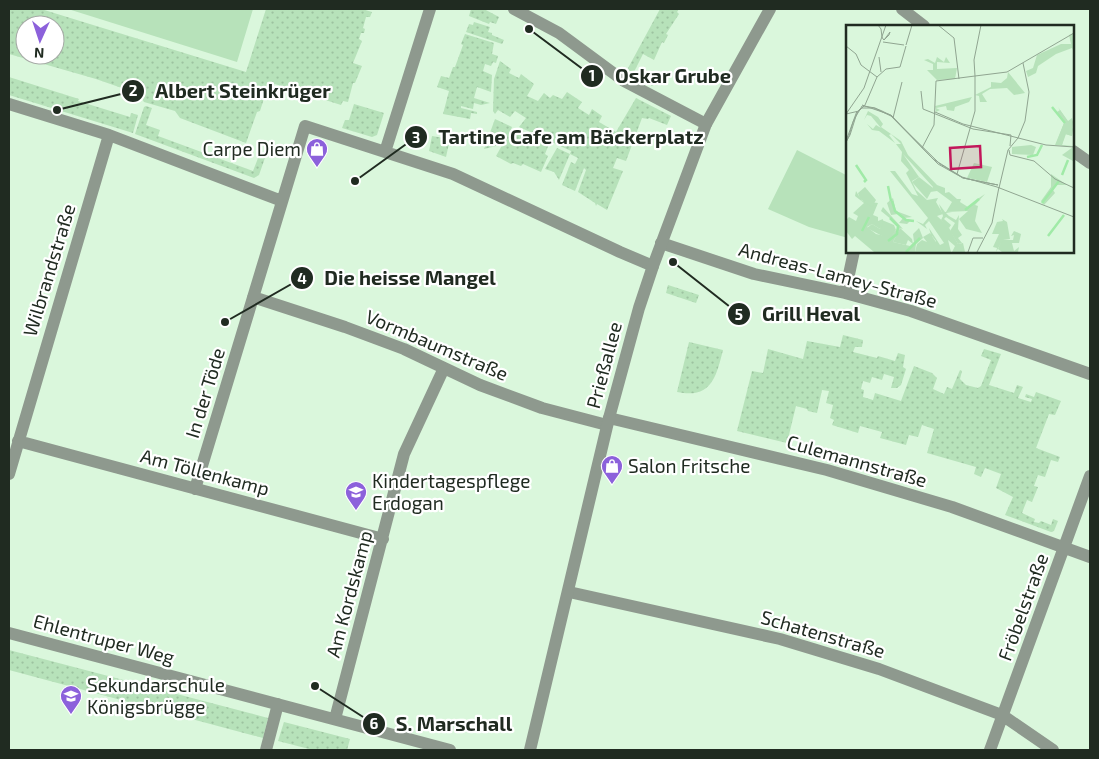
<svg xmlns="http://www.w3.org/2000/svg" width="1099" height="759" font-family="'Exo 2',sans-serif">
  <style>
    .grass { fill: url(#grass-dots); fill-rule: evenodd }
    .park { fill: #b7e2ba }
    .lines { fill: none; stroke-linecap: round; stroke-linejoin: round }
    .minor { stroke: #8e998e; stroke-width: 12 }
    .tertiary { stroke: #8e998e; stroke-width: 12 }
    .labels { text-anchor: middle; stroke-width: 4.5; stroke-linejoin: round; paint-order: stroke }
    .poi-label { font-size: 19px; fill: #202b21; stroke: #fff; text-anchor: start }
    .street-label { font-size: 19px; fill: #202b21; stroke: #fff }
    .inset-river { fill: none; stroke: #a0eaa7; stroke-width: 2.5 }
    .inset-road { fill: none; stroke: #90a591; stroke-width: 1 }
    .view { fill: #c2185b; fill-opacity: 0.15; stroke: #c2185b; stroke-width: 2.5 }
    .inset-edge { fill: none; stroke: #202b21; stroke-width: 2.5 }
    .leader { fill: none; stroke: #202b21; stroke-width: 2 }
    .callout-dot { fill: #202b21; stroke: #fff; stroke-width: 2 }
    .mark-label { font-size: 15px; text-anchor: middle; font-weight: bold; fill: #fff }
    .callout-label { font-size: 20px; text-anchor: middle; font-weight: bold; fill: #202b21; stroke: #fff; stroke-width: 4.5; stroke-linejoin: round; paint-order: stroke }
  </style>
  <defs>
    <pattern id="grass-dots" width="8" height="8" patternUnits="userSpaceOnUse" patternTransform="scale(1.25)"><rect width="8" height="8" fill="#b7e2ba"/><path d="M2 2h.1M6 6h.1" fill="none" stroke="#9dc2a0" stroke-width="1.8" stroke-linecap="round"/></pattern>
  </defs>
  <rect width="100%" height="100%" fill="#daf7dc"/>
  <path class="grass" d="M 9,9 L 41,9 L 246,72 L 266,9 L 362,9 L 372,12 L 370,17 L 366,17 L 363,28 L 365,29 L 364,33 L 361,33 L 359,39 L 362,41 L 353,63 L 362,66 L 355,83 L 353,83 L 348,102 L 343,101 L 341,105 L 275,84 L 267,89 L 260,111 L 257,112 L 246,143 L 180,118 L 175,111 L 144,102 L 139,94 L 96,79 L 9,54 ZM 25,25 L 55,25 L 55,55 L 25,55 L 25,31 L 23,30 L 25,30 Z
    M 471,9 L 484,9 L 499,17 L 496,24 L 490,22 L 489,24 L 469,16 Z
    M 660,9 L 679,9 L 677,12 L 679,14 L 666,34 L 668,35 L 664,43 L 662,42 L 654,60 L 643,54 L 634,72 L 653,85 L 652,86 L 627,70 Z
    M 474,22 L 490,27 L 488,32 L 492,33 L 492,35 L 504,40 L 502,44 L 466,32 L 469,24 L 473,25 Z
    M 465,34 L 494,43 L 492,54 L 498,56 L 496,63 L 493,62 L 491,66 L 485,64 L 483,71 L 492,75 L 491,92 L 477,87 L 474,98 L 490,103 L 481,105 L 474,103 L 473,109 L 461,106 L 461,108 L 477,112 L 477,114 L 471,113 L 470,119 L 443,114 L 449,91 L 437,87 L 441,76 L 449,78 L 453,67 L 455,67 L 463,45 L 461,44 Z
    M 500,61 L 511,69 L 509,73 L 519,78 L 521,74 L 534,84 L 527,96 L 538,101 L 544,93 L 550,98 L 553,95 L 562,99 L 567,92 L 582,102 L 578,108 L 589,115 L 592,109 L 602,116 L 599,122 L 616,132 L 636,98 L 671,116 L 667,125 L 649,118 L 648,119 L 642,118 L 626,161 L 617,158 L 613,168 L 623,171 L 607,210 L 597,204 L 596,206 L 595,203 L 578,192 L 586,170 L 584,168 L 575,191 L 562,185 L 571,162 L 575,164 L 578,158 L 570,154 L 559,180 L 554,172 L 545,169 L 557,148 L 570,154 L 571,151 L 545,139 L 548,133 L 541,129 L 537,135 L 519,127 L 526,118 L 515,111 L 510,117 L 498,110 L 495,114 L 493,111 L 494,79 Z
    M 9,77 L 79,99 L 78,101 L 130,117 L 131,113 L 138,115 L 133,133 L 9,95 Z
    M 354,104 L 384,113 L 377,135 L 372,137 L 342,128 L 345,120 L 349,120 Z
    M 146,106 L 152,108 L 146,125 L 160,130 L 158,136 L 253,171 L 260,153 L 266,155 L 259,175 L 254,178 L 135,134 L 144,107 Z
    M 495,119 L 512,127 L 510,132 L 517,135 L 519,130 L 549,144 L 545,154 L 548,156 L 541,172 L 523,164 L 521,166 L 513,163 L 511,164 L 496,156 L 505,140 L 501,137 L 496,146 L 484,149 Z
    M 432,136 L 450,139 L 446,157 L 429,151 Z
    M 668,285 L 699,295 L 696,303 L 666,293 Z
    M 843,335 L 863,340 L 862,347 L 855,347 L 853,352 L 877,358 L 878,356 L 895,361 L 898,353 L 905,355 L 903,367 L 906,369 L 901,385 L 897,388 L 891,388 L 894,377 L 884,374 L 882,380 L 872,377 L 870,383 L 863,381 L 861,389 L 864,390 L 863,397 L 873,400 L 875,393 L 901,401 L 914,366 L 932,373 L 937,378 L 933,389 L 944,394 L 947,387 L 952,389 L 960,370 L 962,371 L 960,379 L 966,385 L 978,388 L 981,386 L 991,360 L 981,356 L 984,349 L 1001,354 L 989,385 L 1014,393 L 1017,385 L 1023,387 L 1018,398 L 1031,402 L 1032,399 L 1025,397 L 1026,394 L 1034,397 L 1036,392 L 1061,401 L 1055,415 L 1049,414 L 1036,448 L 1060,457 L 1058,462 L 1051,460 L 1045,477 L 1038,475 L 1034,486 L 1038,487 L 1032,502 L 1027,500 L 1022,513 L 1035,519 L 1034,522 L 1039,523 L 1041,521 L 1051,525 L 1053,519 L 1058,521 L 1054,531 L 1051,532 L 1005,515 L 1013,497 L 996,488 L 1001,474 L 985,468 L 981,477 L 974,474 L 976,467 L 927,453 L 934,429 L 922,425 L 918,437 L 909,435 L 906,445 L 880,438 L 882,432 L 860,426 L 858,433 L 832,425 L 834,420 L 830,418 L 833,405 L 826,403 L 829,391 L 822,390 L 817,413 L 808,411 L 807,409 L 796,406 L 787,443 L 737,431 L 752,371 L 763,373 L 768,349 L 803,359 L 807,341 L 840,347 Z
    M 689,342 L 723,350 C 716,378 711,399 677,392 Z
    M 9,650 L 268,718 L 263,738 L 9,670 Z
    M 284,722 L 350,739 L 347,750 L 313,750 L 278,741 Z"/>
  <path class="park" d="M 68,9 L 253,9 L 237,62 Z
    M 797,150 L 848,176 L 848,238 L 809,227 L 768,209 Z"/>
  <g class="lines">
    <path class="minor" d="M 514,9 L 559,33 L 624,81 L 706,124
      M 902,9 L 924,26
      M 9,104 L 109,135 L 282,201
      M 1073,151 L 1090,163
      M 385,152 L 430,9
      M 661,243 L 754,274 L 845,293 L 911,311 L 1090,374
      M 845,293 L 854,251
      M 253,297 L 345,327 L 404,349 L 480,385 L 542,408 L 607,425
      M 609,418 L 827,470 L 952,507 L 1090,557
      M 18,441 L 383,539
      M 9,474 L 109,135
      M 195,489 L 305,126 L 453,174 L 620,252 L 653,266
      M 569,592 L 780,639 L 879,669 L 1002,715 L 1053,750
      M 9,633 L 450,750
      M 335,719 L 404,454 L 444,368
      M 266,750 L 278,704
      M 990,750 L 1090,476"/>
    <path class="tertiary" d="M 530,750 L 609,418 L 639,308 L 653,266 L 706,124 L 770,9"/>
  </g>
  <defs>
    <g id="shop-pin" transform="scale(1.125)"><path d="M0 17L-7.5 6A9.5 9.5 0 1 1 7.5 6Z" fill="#8c61db" stroke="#fff"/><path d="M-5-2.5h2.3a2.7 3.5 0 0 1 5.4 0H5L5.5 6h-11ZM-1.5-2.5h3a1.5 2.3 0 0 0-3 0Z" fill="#fff"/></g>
    <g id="school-pin" transform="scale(1.125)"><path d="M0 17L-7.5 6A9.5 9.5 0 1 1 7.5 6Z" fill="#8c61db" stroke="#fff"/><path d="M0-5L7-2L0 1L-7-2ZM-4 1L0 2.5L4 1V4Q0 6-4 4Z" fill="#fff"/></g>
  </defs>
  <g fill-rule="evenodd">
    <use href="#shop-pin" x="317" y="149"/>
    <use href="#shop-pin" x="612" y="466"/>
    <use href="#school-pin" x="356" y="492"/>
    <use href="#school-pin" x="71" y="696"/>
  </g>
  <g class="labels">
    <g class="poi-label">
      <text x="301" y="156" text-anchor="end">Carpe Diem</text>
      <text x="628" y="473">Salon Fritsche</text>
      <text x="372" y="488">Kindertagespflege<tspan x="372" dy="22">Erdogan</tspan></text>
      <text x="87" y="692">Sekundarschule<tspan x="87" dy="22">Königsbrügge</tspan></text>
    </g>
    <g class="street-label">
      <text transform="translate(49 270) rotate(-73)" y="7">Wilbrandstraße</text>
      <text transform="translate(838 275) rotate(15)" y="7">Andreas-Lamey-Straße</text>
      <text transform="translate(437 345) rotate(23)" y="7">Vormbaumstraße</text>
      <text transform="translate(604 365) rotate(-75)" y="7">Prießallee</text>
      <text transform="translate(205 393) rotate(-73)" y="7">In der Töde</text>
      <text transform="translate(857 461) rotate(16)" y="7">Culemannstraße</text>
      <text transform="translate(205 472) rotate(15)" y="7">Am Töllenkamp</text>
      <text transform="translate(349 594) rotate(-75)" y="7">Am Kordskamp</text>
      <text transform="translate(1023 607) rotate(-70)" y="7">Fröbelstraße</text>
      <text transform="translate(823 634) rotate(16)" y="7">Schatenstraße</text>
      <text transform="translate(104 639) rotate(15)" y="7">Ehlentruper Weg</text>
    </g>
  </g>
  <g transform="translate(846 25)">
    <rect width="228" height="228" fill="#daf7dc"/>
    <path d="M 128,138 L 146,142 L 141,157 L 121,153 ZM 93,179 L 99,187 L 106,187 L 100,188 L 103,191 L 110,195 L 113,190 L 112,204 L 116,210 L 112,213 L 116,218 L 112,219 L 104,206 L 109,198 L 100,192 L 98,194 L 105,200 L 103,203 L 95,195 L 97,191 ZM 36,195 L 48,200 L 50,205 L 45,212 L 40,213 L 21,203 L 26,199 L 34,204 ZM 54,203 L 66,214 L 67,219 L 62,215 L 60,220 L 47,217 ZM 168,206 L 175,209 L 173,218 L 166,218 L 168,226 L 173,222 L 172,227 L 156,227 L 152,224 L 156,215 L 167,215 L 168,210 L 165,211 ZM 84,208 L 92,220 L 90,227 L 69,227 L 71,219 L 76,215 L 81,217 L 77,212 Z" fill="#b7e2ba"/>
    <path d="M 212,82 L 222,96 L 226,93 L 227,97 L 226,111 L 220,109 L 216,120 L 227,121 L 227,136 L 216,130 L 227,122 L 209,120 L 218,98 L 207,83 L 224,104 ZM 22,86 L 32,92 L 37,99 L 35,102 L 55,116 L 62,130 L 91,160 L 99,163 L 99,168 L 103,167 L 111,174 L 115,174 L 114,177 L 122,182 L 128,179 L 130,175 L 139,169 L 129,180 L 132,181 L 129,196 L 136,208 L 120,204 L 113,194 L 122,186 L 100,187 L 106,177 L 91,166 L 84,167 L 87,162 L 57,129 L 73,152 L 66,156 L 70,165 L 81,175 L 92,173 L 90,177 L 97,189 L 91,191 L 102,201 L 112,219 L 117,218 L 119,227 L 106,227 L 109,221 L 102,215 L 105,227 L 90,227 L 90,216 L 86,211 L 82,215 L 85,210 L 83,203 L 94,220 L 98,218 L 83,196 L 79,200 L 81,204 L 70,196 L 77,199 L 82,193 L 44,146 L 49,146 L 66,169 L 72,171 L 60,148 L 63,145 L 55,136 L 56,127 L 50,119 L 55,119 L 45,109 L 43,110 L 49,118 L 33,106 L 26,105 L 21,99 L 27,104 L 30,100 L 35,103 L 25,91 L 21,90 L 18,95 ZM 205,149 L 221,160 L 209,160 L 207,165 L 209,168 L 198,180 L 195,176 L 205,162 ZM 10,166 L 16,176 L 32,178 L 27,190 L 32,192 L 32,196 L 37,194 L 36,201 L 34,204 L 26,199 L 21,202 L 30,209 L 44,212 L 51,204 L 51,199 L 35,186 L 37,182 L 57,204 L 54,203 L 47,217 L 64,221 L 68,217 L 67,209 L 73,203 L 77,213 L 70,219 L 69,227 L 28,227 L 9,211 L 6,214 L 0,206 L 0,195 L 3,192 L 10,196 L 12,191 L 7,188 L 18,178 L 9,171 ZM 47,173 L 50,186 L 66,192 L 58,193 L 64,196 L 61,199 L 53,198 L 57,193 L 52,189 L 45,190 L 41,178 ZM 156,194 L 161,197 L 164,214 L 157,215 L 150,227 L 151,223 L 147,222 L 153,209 L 146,209 L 151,197 L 157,196 Z" fill="#b7e2ba"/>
    <path d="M 185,120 L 190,122 L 187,130 L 166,129 L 166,122 Z" fill="#b7e2ba"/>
    <path d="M 227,8 L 227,25 L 226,23 L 210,29 L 192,41 L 190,48 L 182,52 L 180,46 L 187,43 L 191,30 L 215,19 L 225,19 L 223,10 ZM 91,32 L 98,37 L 100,32 L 104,38 L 91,37 L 91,44 L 111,43 L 109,54 L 91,55 L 81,45 L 87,45 L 87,39 L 78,35 L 82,34 L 89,38 ZM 162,47 L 179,68 L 168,70 L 161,63 L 144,64 L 136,69 L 141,77 L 134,77 L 133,71 L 129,70 L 145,62 L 145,57 L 155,58 L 161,53 ZM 126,72 L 123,77 L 109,82 L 108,86 L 101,85 L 100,81 L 90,83 L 94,85 L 90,87 L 89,81 ZM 214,85 L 227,104 L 226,111 L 219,109 L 216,120 L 210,119 L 218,98 L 211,87 ZM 73,152 L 87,163 L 81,174 L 66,157 ZM 19,162 L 30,175 L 26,182 L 14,174 L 12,168 Z" fill="#b7e2ba"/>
    <path class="inset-river" d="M 206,82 L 219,98M 181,132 L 191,130 L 196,120M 10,140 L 20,155 L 18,157M 216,150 L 222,135M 42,161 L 45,176M 46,176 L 49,186 L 60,195 L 68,196M 196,178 L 213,156M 119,185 L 133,174M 16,206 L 23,192M 202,211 L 218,190M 42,216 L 51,209 L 52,201 L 44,193M 60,227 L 74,213"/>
    <path class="inset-road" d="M 32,0 L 35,4 L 36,12 L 37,14 L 38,15 L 43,10 L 44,7 L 38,15M 92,0 L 108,13 L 113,54M 135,0 L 128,35 L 129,51 L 161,47 L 228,8M 37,17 L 58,20M 60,20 L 66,0M 0,21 L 10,29 L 15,40 L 31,52M 33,32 L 35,47M 31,52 L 40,44 L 54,42 L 60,21M 75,66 L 77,84 L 127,104 L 165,110 L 164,121M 16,80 L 45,90 L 87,134 L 116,152 L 151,162 L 228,192M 89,87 L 117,99M 0,89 L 13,86 L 19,80 L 31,52M 0,89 L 18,63 L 40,0M 47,93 L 56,57M 117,99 L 200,120 L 228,122M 0,116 L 11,86M 0,117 L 3,111 L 7,97 L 10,91 L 12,86 L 15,83 L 16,81 L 18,81 L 29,83 L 36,86 L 44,90 L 45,91 L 94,139 L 104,145 L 117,153 L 152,160 L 117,153 L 92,139 L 45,91 L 28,83 L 15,83 L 10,91 L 4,110 L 0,117M 76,123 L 88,100 L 90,56 L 129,51 L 129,86 L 111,149M 163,125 L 164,130 L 188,136 L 209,154 L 228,163M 153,163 L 162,125 L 172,113 L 179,96 L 183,67 L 177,38M 122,227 L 127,213 L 137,213M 131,227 L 146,198 L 153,162"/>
    <path class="view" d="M 134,121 L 135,142 L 105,144 L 104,123 Z"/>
    <rect width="228" height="228" class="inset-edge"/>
  </g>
  <path class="leader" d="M529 29L592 76M57 110L133 91M355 181L416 137M225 322L302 278M673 262L739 314M315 686L374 724"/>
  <g class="callout-dot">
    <circle cx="529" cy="29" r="5"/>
    <circle cx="57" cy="110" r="5"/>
    <circle cx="355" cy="181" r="5"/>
    <circle cx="225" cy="322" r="5"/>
    <circle cx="673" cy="262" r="5"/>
    <circle cx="315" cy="686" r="5"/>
    <circle cx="592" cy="76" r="12"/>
    <circle cx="133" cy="91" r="12"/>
    <circle cx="416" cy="137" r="12"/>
    <circle cx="302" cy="278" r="12"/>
    <circle cx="739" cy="314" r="12"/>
    <circle cx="374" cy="724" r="12"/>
  </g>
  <g class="mark-label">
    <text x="592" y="81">1</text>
    <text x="133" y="96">2</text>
    <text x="416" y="143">3</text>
    <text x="302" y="284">4</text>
    <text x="739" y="320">5</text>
    <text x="374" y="729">6</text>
  </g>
  <g class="callout-label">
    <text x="673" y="83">Oskar Grube</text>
    <text x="243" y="98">Albert Steinkrüger</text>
    <text x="571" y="144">Tartine Cafe am Bäckerplatz</text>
    <text x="410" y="285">Die heisse Mangel</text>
    <text x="811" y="321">Grill Heval</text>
    <text x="454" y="731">S. Marschall</text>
  </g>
  <rect width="1099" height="759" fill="none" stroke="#202b21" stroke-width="20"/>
  <g transform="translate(40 40) rotate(183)"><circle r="24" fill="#ffffff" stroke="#a6aaa6"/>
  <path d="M0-4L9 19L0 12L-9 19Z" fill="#8c61db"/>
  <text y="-8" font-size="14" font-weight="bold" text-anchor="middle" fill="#202b21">N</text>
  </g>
</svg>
